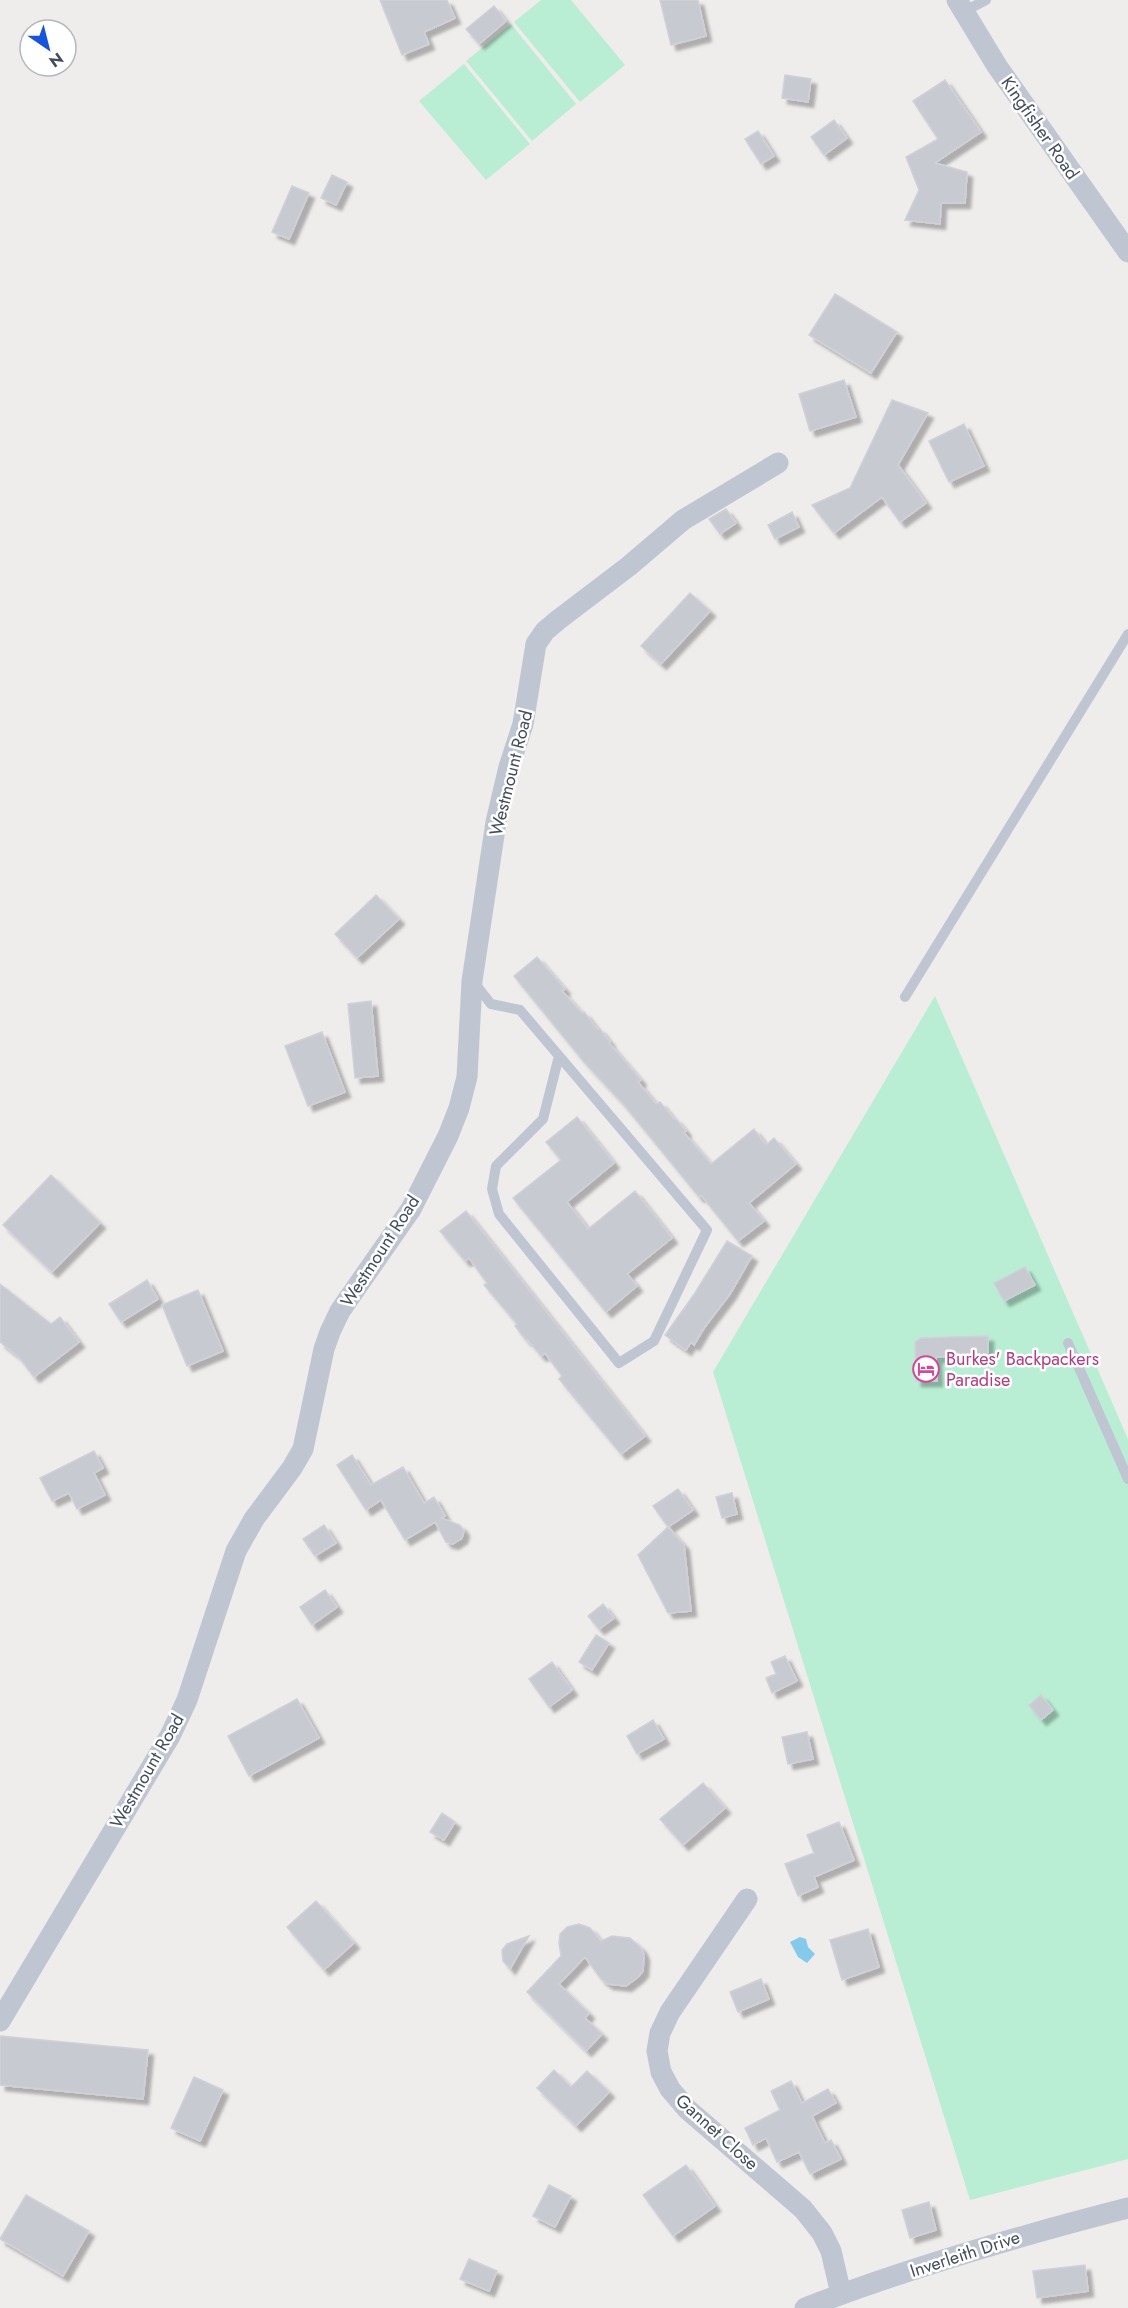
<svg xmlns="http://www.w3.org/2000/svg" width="1128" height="2308" font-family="Jost,sans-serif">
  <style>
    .green { fill: #b9eed4 }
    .water { fill: #85c9ec }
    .building { fill: #c8cad2; stroke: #d0d1d8; stroke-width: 1.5; filter: url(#shadow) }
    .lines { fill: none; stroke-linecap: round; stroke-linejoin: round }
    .service { stroke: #bfc6d2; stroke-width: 10 }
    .minor { stroke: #bfc6d2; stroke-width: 21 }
    .labels { text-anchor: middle; stroke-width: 5; stroke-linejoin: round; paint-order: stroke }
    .street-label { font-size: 18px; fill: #444d5a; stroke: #fff }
    .hotel-label { font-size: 18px; fill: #b23c85; stroke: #fff; text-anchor: start }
  </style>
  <defs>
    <filter id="shadow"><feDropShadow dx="5.5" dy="5.5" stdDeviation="1.5" flood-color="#0004"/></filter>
  </defs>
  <rect width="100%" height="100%" fill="#efecec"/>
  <path class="green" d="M 541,0 L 571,0 L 625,65 L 580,102 L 514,22 Z
    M 511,24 L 576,104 L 532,141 L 466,61 Z
    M 464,64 L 530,144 L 486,180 L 419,101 Z
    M 935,996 L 1128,1439 L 1128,2159 L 970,2200 L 713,1372 Z"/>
  <path class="water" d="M 800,1937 L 806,1939 L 808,1947 L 815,1954 L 807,1963 L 798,1957 L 790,1942 Z"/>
  <path class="building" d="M 380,0 L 447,0 L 455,18 L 424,32 L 429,44 L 402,55 Z
    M 660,0 L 698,0 L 706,36 L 671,45 Z
    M 494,6 L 506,21 L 479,44 L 466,29 Z
    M 785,75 L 811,79 L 808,102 L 782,98 Z
    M 945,80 L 981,132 L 935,163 L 967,172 L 965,203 L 941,203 L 940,224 L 905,220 L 919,190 L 906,157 L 938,139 L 913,101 Z
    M 834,120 L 847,138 L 824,155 L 811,137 Z
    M 758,131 L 774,156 L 761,164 L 745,139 Z
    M 332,175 L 347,182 L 336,205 L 321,198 Z
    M 292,186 L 309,193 L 289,239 L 272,232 Z
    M 835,294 L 897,332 L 871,373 L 809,335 Z
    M 844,380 L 856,417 L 810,431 L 799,394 Z
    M 892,400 L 928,413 L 898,465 L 926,503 L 900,522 L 882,497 L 834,533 L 812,505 L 850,488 Z
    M 964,424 L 984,466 L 949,482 L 929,441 Z
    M 726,509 L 736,523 L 720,534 L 709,519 Z
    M 792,512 L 799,527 L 775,539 L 768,525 Z
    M 690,593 L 710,611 L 661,664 L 641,646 Z
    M 376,895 L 399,919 L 357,958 L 335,934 Z
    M 537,957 L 565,989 L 562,991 L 582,1013 L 584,1012 L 597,1029 L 599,1028 L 610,1042 L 609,1043 L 641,1080 L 638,1082 L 656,1104 L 660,1102 L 674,1119 L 675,1118 L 686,1131 L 684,1133 L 711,1164 L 754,1129 L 766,1145 L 774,1138 L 796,1164 L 749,1203 L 764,1221 L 738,1241 L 701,1195 L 699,1197 L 624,1105 L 584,1062 L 514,976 Z
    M 371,1001 L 378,1076 L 355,1078 L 348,1004 Z
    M 322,1032 L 345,1092 L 308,1106 L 285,1046 Z
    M 577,1117 L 614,1163 L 567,1202 L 588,1229 L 635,1191 L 672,1238 L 627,1274 L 637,1286 L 606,1312 L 513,1198 L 561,1160 L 546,1142 Z
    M 51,1175 L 100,1223 L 52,1272 L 3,1225 Z
    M 466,1211 L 645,1436 L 621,1454 L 559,1379 L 562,1376 L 545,1353 L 541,1356 L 527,1339 L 526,1340 L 515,1326 L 517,1324 L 484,1285 L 487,1283 L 469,1258 L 465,1261 L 440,1231 Z
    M 727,1241 L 752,1256 L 730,1294 L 704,1328 L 694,1345 L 691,1342 L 686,1350 L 665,1335 L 695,1293 Z
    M 1025,1267 L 1035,1285 L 1004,1301 L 994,1283 Z
    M 147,1280 L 158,1299 L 121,1322 L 109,1304 Z
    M 0,1284 L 51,1324 L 60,1317 L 79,1342 L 34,1377 L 18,1356 L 0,1342 Z
    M 198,1290 L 223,1351 L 187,1366 L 162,1305 Z
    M 988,1336 L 988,1356 L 936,1357 L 937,1381 L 916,1381 L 915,1342 L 921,1338 Z
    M 94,1451 L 103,1468 L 94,1473 L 105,1495 L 77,1509 L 69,1493 L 52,1501 L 40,1478 Z
    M 352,1455 L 371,1485 L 403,1467 L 424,1503 L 434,1497 L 445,1516 L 441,1518 L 460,1525 L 464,1531 L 462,1538 L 453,1544 L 446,1542 L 435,1522 L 405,1540 L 381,1500 L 366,1510 L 337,1465 Z
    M 678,1489 L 693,1510 L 668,1527 L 653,1506 Z
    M 732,1493 L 737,1514 L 722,1518 L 716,1497 Z
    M 324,1525 L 336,1543 L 315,1556 L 303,1539 Z
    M 668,1527 L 684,1545 L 691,1611 L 668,1613 L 638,1555 Z
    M 325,1590 L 337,1607 L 312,1625 L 300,1607 Z
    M 603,1604 L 614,1618 L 599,1629 L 588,1616 Z
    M 596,1635 L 609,1643 L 592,1670 L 579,1662 Z
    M 785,1656 L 797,1681 L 772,1693 L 766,1678 L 776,1674 L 771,1662 Z
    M 552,1662 L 572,1690 L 549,1707 L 529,1679 Z
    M 1041,1695 L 1053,1710 L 1041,1720 L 1029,1705 Z
    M 297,1699 L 319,1738 L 249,1776 L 228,1736 Z
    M 653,1720 L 664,1739 L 637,1754 L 627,1736 Z
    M 807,1732 L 813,1759 L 788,1764 L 782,1737 Z
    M 703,1783 L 725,1808 L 683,1845 L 660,1819 Z
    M 442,1813 L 455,1822 L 444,1840 L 430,1832 Z
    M 839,1822 L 854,1860 L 814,1877 L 818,1887 L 798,1896 L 785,1864 L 814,1853 L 807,1835 Z
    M 316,1901 L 354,1943 L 324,1970 L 287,1927 Z
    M 579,1924 L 590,1928 L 601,1941 L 612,1936 L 630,1938 L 641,1948 L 644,1955 L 643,1971 L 638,1977 L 626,1986 L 608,1984 L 601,1979 L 585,1957 L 559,1984 L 589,2013 L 585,2018 L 602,2034 L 586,2051 L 527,1992 L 562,1955 L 561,1956 L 559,1943 L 560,1934 L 567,1927 Z
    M 868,1929 L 879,1967 L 842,1980 L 830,1940 Z
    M 529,1936 L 510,1969 L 503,1961 L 502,1950 L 507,1944 Z
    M 761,1979 L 769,1999 L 738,2012 L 730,1992 Z
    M 0,2036 L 148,2050 L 143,2099 L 0,2085 Z
    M 554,2070 L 571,2087 L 587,2071 L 609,2092 L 576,2126 L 537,2088 Z
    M 194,2077 L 223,2090 L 200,2141 L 171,2128 Z
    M 791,2081 L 802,2103 L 828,2089 L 836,2103 L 812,2116 L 825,2143 L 831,2140 L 841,2159 L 810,2174 L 799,2152 L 777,2162 L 766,2138 L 753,2145 L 745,2128 L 780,2110 L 771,2091 Z
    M 686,2165 L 715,2206 L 673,2236 L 643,2195 Z
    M 549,2185 L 571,2196 L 555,2227 L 533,2216 Z
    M 26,2195 L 89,2231 L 63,2276 L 0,2239 Z
    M 929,2202 L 936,2230 L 910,2238 L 902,2210 Z
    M 469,2259 L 497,2271 L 489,2291 L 460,2279 Z
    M 1085,2265 L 1088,2291 L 1037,2298 L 1033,2271 Z"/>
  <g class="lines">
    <path class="service" d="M 963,12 L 986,0
      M 473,981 L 491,1004 L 520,1010 L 707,1230 L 654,1341 L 619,1363 L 499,1214 L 492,1189 L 496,1166 L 543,1119 L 559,1056
      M 905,997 L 1128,634
      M 1068,1343 L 1128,1479"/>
    <path class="minor" d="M 957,0 L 997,66 L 1128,252
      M 747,1899 L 670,2012 L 660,2033 L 657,2051 L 661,2072 L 670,2089 L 687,2109 L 803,2209 L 822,2233 L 831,2251 L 841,2294
      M 0,2021 L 170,1736 L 187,1700 L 236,1551 L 254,1519 L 292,1468 L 303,1449 L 324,1349 L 330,1332 L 340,1311 L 411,1209 L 448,1136 L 459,1108 L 467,1077 L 472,981 L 496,822 L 509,767 L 523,724 L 536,644 L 545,631 L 558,620 L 629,566 L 683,520 L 778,463
      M 805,2308 C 910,2267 1019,2236 1128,2208"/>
  </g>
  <defs>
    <g id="hotel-ring" transform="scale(1.35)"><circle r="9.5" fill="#fff" stroke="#d1479c" stroke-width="1.5"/><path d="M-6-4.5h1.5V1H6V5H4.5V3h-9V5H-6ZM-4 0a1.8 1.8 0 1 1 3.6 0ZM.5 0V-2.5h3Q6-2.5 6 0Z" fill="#d1479c"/></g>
  </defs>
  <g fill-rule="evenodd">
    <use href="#hotel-ring" x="926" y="1369"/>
  </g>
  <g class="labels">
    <g class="street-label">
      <text transform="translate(1040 128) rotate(55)" y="6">Kingfisher Road</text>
      <text transform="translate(511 773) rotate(-76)" y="6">Westmount Road</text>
      <text transform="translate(380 1251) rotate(-57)" y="6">Westmount Road</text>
      <text transform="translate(147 1771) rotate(-60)" y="6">Westmount Road</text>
      <text transform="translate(717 2132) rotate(42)" y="6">Gannet Close</text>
      <text transform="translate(965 2254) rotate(-18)" y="6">Inverleith Drive</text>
    </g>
    <g class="hotel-label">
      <text x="946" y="1365">Burkes' Backpackers<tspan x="946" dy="21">Paradise</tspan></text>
    </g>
  </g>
  <g transform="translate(48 48) rotate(145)"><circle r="28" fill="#ffffff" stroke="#b4b8bd" stroke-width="1.5"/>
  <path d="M0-4.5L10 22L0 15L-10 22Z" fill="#1754de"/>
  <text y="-9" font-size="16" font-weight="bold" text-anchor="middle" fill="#444d5a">N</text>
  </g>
</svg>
